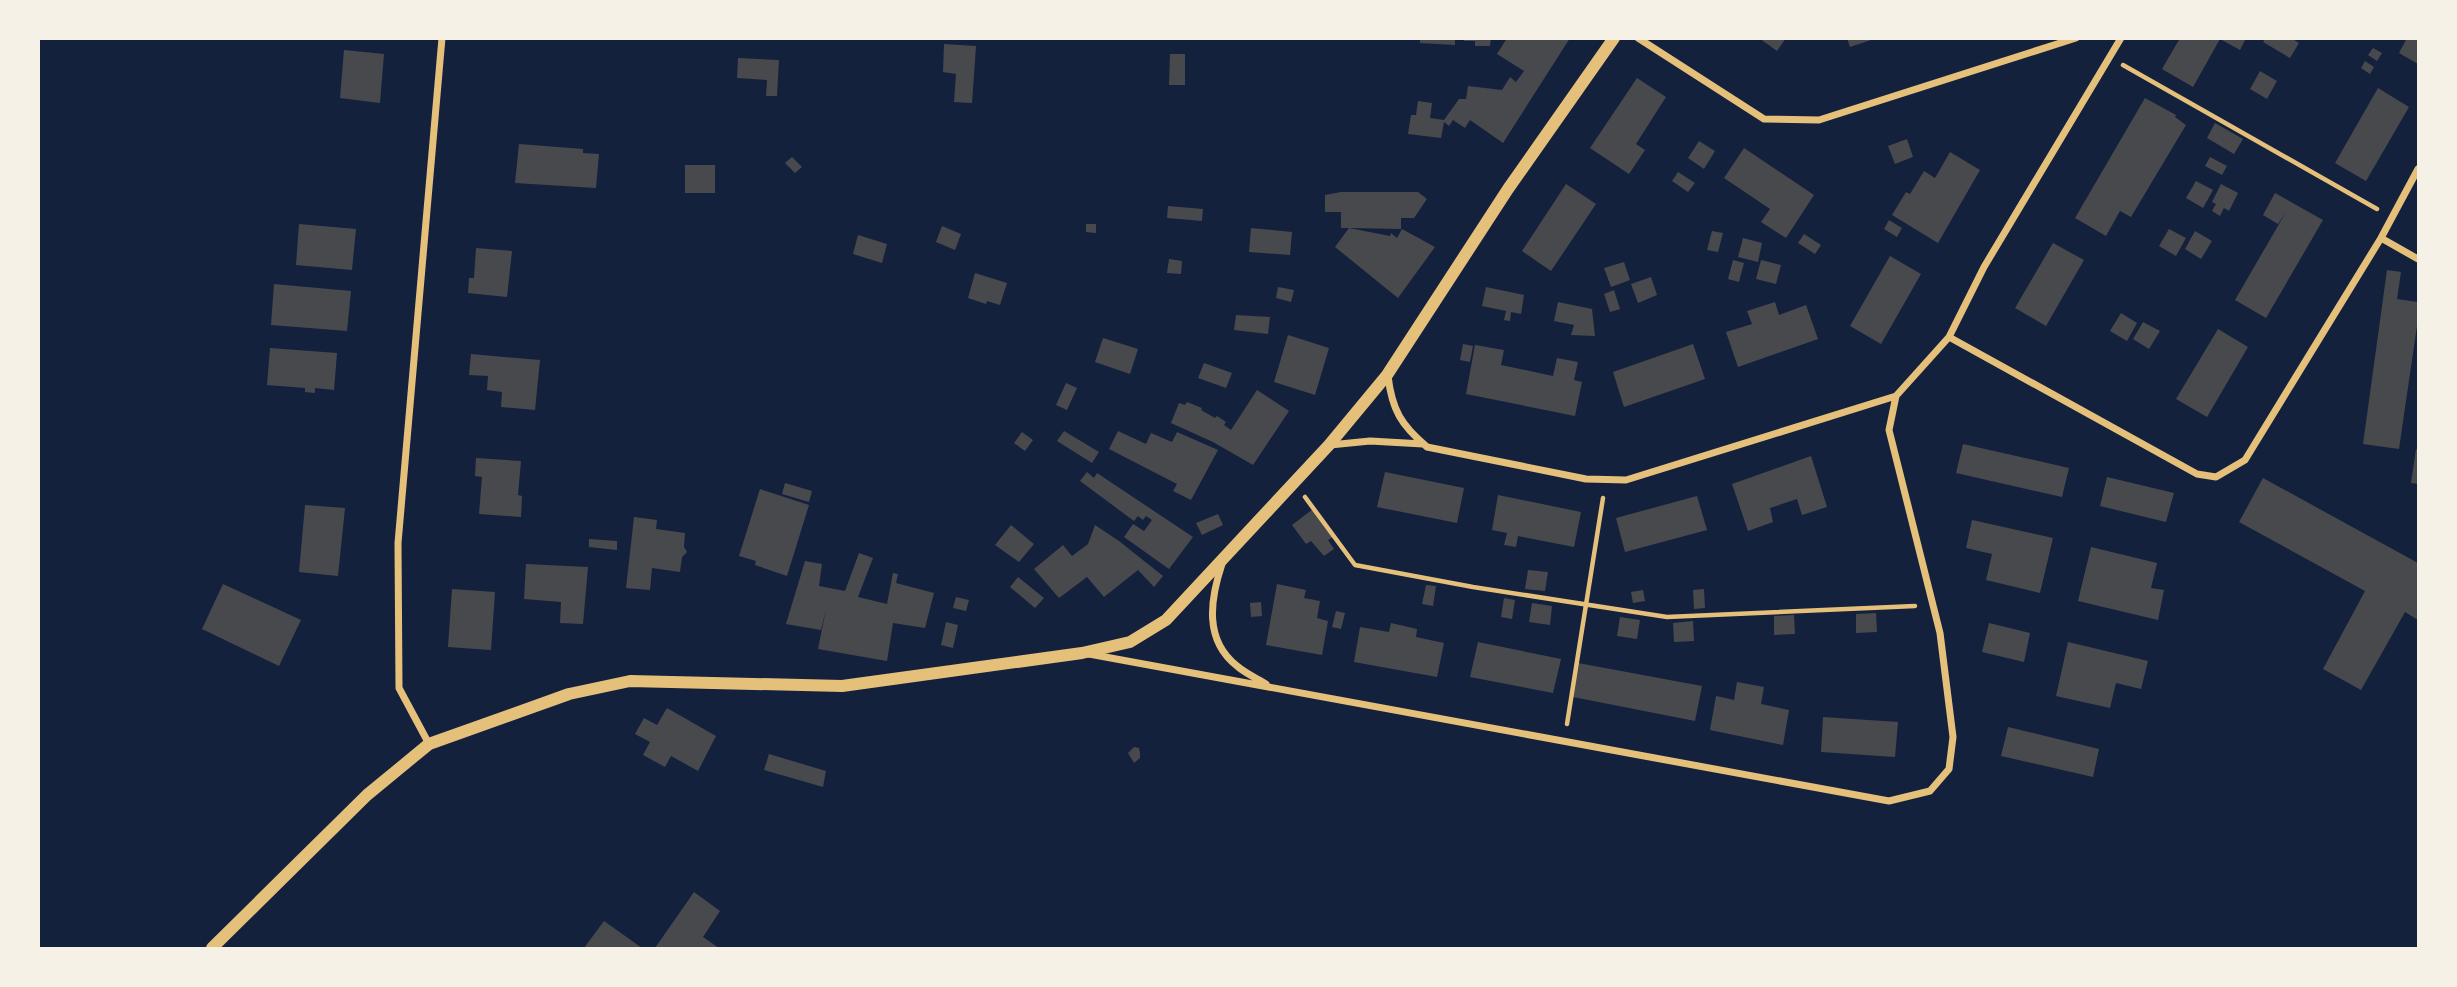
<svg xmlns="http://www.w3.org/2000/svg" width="2457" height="987" font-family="Mulish,sans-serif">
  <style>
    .building { fill: #48494c }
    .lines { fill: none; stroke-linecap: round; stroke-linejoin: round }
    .path { stroke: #e5c07b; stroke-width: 4.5 }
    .minor { stroke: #e5c07b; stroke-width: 7 }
    .tertiary { stroke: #e5c07b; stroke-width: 12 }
  </style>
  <rect width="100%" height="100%" fill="#14213d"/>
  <path class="building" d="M 1420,38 L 1455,38 L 1455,45 L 1420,43 Z
    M 1464,38 L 1491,38 L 1490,46 L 1475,46 L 1475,41 L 1464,41 Z
    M 1507,38 L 1570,38 L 1503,143 L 1470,120 L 1465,128 L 1453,120 L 1449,126 L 1444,122 L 1441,138 L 1408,134 L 1411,115 L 1416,115 L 1418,101 L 1432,103 L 1430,118 L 1444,120 L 1459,99 L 1466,99 L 1468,86 L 1502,90 L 1510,77 L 1516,82 L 1524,71 L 1497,54 Z
    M 1759,38 L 1786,38 L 1777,51 Z
    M 1847,38 L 1874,38 L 1874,39 L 1850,47 Z
    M 2180,38 L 2246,38 L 2240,50 L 2220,39 L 2193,87 L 2162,69 Z
    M 2266,38 L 2291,38 L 2299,43 L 2290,58 L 2263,42 Z
    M 2407,38 L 2418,38 L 2418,64 L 2399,53 Z
    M 944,44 L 976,46 L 972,103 L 954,102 L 956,74 L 943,72 Z
    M 2373,48 L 2382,53 L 2377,61 L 2368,55 Z
    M 344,50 L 384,54 L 380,103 L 340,98 Z
    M 1170,54 L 1185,54 L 1185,85 L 1169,85 Z
    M 738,58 L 779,60 L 777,96 L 766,96 L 767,80 L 737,78 Z
    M 2365,61 L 2374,67 L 2370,74 L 2361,68 Z
    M 2260,71 L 2277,81 L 2267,99 L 2250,89 Z
    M 1637,78 L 1666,97 L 1636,144 L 1645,150 L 1629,174 L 1590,148 Z
    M 2378,88 L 2409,107 L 2366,181 L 2335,163 Z
    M 2145,98 L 2176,115 L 2175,117 L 2186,125 L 2131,217 L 2120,211 L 2106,236 L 2075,218 Z
    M 2215,123 L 2243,139 L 2234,154 L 2207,138 Z
    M 1907,139 L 1913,157 L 1895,164 L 1888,146 Z
    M 1699,141 L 1715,151 L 1704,169 L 1688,158 Z
    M 519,144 L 583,149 L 583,153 L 599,154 L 596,188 L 515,183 Z
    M 1744,148 L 1814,195 L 1786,238 L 1761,222 L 1770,209 L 1724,178 Z
    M 1950,152 L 1980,170 L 1938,243 L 1892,215 L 1906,192 L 1910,194 L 1924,171 L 1935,178 Z
    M 792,157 L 802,167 L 795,173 L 785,163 Z
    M 2210,157 L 2227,166 L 2222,175 L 2205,166 Z
    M 685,165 L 715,165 L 715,193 L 685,193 Z
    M 1678,172 L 1695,183 L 1688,192 L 1672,181 Z
    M 2196,181 L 2213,190 L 2203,208 L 2186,198 Z
    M 1566,184 L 1596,204 L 1551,271 L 1522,251 Z
    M 2221,184 L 2238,193 L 2229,211 L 2224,208 L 2220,216 L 2212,211 L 2216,204 L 2212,202 Z
    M 1341,192 L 1418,192 L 1427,199 L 1414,218 L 1401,218 L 1401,229 L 1349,228 L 1390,236 L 1391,233 L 1397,238 L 1402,229 L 1435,247 L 1398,298 L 1335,247 L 1349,228 L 1341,228 L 1341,212 L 1325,212 L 1325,195 Z
    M 2275,193 L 2323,220 L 2266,318 L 2235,300 L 2286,212 L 2278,224 L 2263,215 Z
    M 1168,206 L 1203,209 L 1202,221 L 1167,218 Z
    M 1889,220 L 1902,228 L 1897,237 L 1884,229 Z
    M 299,224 L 356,229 L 352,270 L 296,265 Z
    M 1086,224 L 1096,224 L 1096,233 L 1086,232 Z
    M 942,226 L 961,234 L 955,250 L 936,242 Z
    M 1251,228 L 1292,232 L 1290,255 L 1249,252 Z
    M 2169,229 L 2186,238 L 2176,256 L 2159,246 Z
    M 1712,231 L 1723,233 L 1718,252 L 1707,250 Z
    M 2195,231 L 2212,241 L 2201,259 L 2185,249 Z
    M 1804,234 L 1821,245 L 1815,254 L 1798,243 Z
    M 858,235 L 887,244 L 882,263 L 853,254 Z
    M 1743,238 L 1762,243 L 1758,262 L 1738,257 Z
    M 2053,243 L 2084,260 L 2046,326 L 2015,308 Z
    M 476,248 L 512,251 L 507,297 L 468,293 L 469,278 L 474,278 Z
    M 1890,256 L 1921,274 L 1881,344 L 1850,326 Z
    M 1169,259 L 1182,261 L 1181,274 L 1167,273 Z
    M 1733,260 L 1744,263 L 1739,282 L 1728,279 Z
    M 1761,260 L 1781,265 L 1776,284 L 1756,279 Z
    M 1624,262 L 1630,280 L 1611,287 L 1604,268 Z
    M 2387,270 L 2401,272 L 2397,299 L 2418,302 L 2418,319 L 2399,449 L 2363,444 Z
    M 975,273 L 1007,283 L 1000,305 L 987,301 L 986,304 L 968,298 Z
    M 1651,277 L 1657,295 L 1638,303 L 1631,284 Z
    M 274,284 L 351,291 L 347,331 L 271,325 Z
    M 1278,287 L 1294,290 L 1291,302 L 1276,298 Z
    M 1486,287 L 1524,295 L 1521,314 L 1511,312 L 1510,321 L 1504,320 L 1506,311 L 1482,306 Z
    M 1614,290 L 1620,309 L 1610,312 L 1604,294 Z
    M 1558,302 L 1592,309 L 1595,336 L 1571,335 L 1574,325 L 1554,321 Z
    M 1775,302 L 1779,315 L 1806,305 L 1818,339 L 1738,367 L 1726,332 L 1752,324 L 1747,311 Z
    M 2121,313 L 2137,323 L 2127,341 L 2110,331 Z
    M 1236,315 L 1270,317 L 1268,334 L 1234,330 Z
    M 2143,322 L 2160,331 L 2149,349 L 2133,339 Z
    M 2218,329 L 2248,347 L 2207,417 L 2176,399 Z
    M 1288,335 L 1329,348 L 1315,395 L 1274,382 Z
    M 1103,338 L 1138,349 L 1130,374 L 1095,362 Z
    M 1463,344 L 1473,346 L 1470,362 L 1460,360 Z
    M 1693,344 L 1705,379 L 1624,407 L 1613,372 Z
    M 1475,345 L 1504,350 L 1501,365 L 1553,376 L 1557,358 L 1578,362 L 1574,380 L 1582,382 L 1575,416 L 1466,394 Z
    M 270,348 L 337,353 L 334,390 L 315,388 L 315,393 L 305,392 L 305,388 L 267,385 Z
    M 471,354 L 540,360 L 535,410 L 501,407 L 502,392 L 487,390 L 488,376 L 469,375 Z
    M 1204,363 L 1232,373 L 1226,388 L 1198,378 Z
    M 1066,383 L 1077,388 L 1067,410 L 1056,405 Z
    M 1257,390 L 1289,411 L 1253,465 L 1213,442 L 1171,423 L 1179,403 L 1185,405 L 1187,402 L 1202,408 L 1201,410 L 1215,418 L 1217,416 L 1226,422 L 1224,425 L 1231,430 Z
    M 1064,431 L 1099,452 L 1092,463 L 1057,441 Z
    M 1118,431 L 1146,444 L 1151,433 L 1172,442 L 1177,432 L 1218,450 L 1191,500 L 1173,491 L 1177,484 L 1109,449 Z
    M 1022,432 L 1033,440 L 1025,451 L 1014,443 Z
    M 1963,444 L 2069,468 L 2062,497 L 1956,473 Z
    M 2416,449 L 2418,450 L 2418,484 L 2411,483 Z
    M 1811,456 L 1827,507 L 1802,515 L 1797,499 L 1770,508 L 1773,522 L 1748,531 L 1732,484 Z
    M 476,458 L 521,461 L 518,495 L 522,496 L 521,517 L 479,514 L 482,477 L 475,476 Z
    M 1087,472 L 1094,478 L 1097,473 L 1193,537 L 1169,569 L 1124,537 L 1133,524 L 1144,531 L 1152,520 L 1146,516 L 1143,520 L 1138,516 L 1134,521 L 1080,481 Z
    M 1385,472 L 1464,488 L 1457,523 L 1377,507 Z
    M 2107,477 L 2174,493 L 2166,522 L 2100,506 Z
    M 2263,478 L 2418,563 L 2418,620 L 2405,612 L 2361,690 L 2323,669 L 2365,591 L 2239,522 Z
    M 785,483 L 812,491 L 809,502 L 782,494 Z
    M 760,489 L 809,505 L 787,576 L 755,565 L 756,561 L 739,556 Z
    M 1498,495 L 1581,512 L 1574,547 L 1518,536 L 1516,547 L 1504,545 L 1507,533 L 1492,530 Z
    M 1697,496 L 1707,530 L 1625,552 L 1616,518 Z
    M 305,505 L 345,508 L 338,576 L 299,572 Z
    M 1313,509 L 1333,537 L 1328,540 L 1334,549 L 1324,556 L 1311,541 L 1306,544 L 1292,525 Z
    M 1218,514 L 1223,525 L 1202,535 L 1196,523 Z
    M 634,517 L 657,520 L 656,529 L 685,533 L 684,547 L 687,552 L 682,557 L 680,572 L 652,568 L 650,590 L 626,588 Z
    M 1972,520 L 2053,538 L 2040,593 L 1986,580 L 1992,554 L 1966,548 Z
    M 1011,525 L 1034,544 L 1019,562 L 995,545 Z
    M 1095,525 L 1119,541 L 1163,576 L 1154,587 L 1138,570 L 1104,597 L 1087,577 L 1059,598 L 1034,569 L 1063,545 L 1072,556 L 1088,544 Z
    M 589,539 L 617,541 L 617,550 L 589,547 Z
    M 2091,547 L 2157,563 L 2151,588 L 2164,590 L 2158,620 L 2078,601 Z
    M 859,553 L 873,558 L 858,597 L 887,604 L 893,573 L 898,574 L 896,583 L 934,593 L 925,628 L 893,623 L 887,661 L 818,649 L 826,609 L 821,630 L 786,624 L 805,561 L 822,564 L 819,586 L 845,591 Z
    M 526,564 L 588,567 L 583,624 L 560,623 L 561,602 L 524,599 Z
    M 1528,570 L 1548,572 L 1545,591 L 1525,589 Z
    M 1018,577 L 1044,598 L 1035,608 L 1010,587 Z
    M 223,584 L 301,620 L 279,666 L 202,629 Z
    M 1277,584 L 1306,590 L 1304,598 L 1320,601 L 1317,618 L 1328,621 L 1322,655 L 1266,645 Z
    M 1426,585 L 1436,586 L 1433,606 L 1422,604 Z
    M 452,589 L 495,592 L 491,650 L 448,647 Z
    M 1704,589 L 1705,608 L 1694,609 L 1693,590 Z
    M 1643,590 L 1645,601 L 1633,603 L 1631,592 Z
    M 956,597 L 969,600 L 966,611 L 953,608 Z
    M 1504,598 L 1515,600 L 1512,619 L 1501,617 Z
    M 1261,602 L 1262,616 L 1251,617 L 1250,603 Z
    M 1532,603 L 1552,606 L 1550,625 L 1529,622 Z
    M 1336,611 L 1345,613 L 1341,629 L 1332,627 Z
    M 1876,613 L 1877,632 L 1856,633 L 1856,614 Z
    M 1794,615 L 1795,634 L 1774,635 L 1774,616 Z
    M 1620,617 L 1640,620 L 1637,639 L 1617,636 Z
    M 1693,621 L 1694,641 L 1674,642 L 1673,623 Z
    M 946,622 L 958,625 L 953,648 L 941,645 Z
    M 1391,623 L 1417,629 L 1416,637 L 1444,643 L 1437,677 L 1354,662 L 1360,627 L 1389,632 Z
    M 1989,623 L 2030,633 L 2024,662 L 1982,652 Z
    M 1478,642 L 1561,659 L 1553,693 L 1470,677 Z
    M 2068,642 L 2148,661 L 2141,689 L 2116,683 L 2110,708 L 2056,696 Z
    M 1578,663 L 1702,686 L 1695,721 L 1573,697 Z
    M 1737,682 L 1764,687 L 1761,704 L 1789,710 L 1783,745 L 1710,730 L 1716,696 L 1734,700 Z
    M 667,708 L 716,736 L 698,771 L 671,756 L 665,767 L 643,755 L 650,742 L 635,734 L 644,718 L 657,725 Z
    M 1823,717 L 1898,722 L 1895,757 L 1821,752 Z
    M 2008,727 L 2099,749 L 2093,777 L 2001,756 Z
    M 1134,747 L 1139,748 L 1140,753 L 1140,758 L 1134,763 L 1128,753 Z
    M 769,754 L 826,771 L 823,787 L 764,770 Z
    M 694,892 L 720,911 L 703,937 L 719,948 L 655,948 Z
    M 604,921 L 642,948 L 584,948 Z"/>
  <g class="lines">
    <path class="path" d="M 2123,65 L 2377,209
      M 1305,497 L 1355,565 L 1473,587 L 1667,617 L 1915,606
      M 1567,724 L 1603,498"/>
    <path class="minor" d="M 1638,38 L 1764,119 L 1819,120 L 2076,38
      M 2381,238 L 2418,259
      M 1949,337 L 2197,474 L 2216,477 L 2245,460 L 2381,238 L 2418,169
      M 1388,376 C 1392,410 1401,425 1427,447 L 1586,479 L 1626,480 L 1896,396 L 1949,337 L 1984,267 L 2121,38
      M 1330,445 L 1370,441 L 1423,444
      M 1222,564 C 1210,600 1204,640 1237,666 C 1245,673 1256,678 1266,684
      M 1089,654 L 1889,801 L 1930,791 L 1949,769 L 1953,737 L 1940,633 L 1889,430 L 1896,396
      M 429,744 L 399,688 L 398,543 L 442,38"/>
    <path class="tertiary" d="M 212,948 L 367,795 L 429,744 L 569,694 L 630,681 L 842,686 L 1082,653 L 1130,642 L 1166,620 L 1329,445 L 1387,375 L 1508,189 L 1614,38"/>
  </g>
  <rect width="2457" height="987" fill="none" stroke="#f6f1e7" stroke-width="80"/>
</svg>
